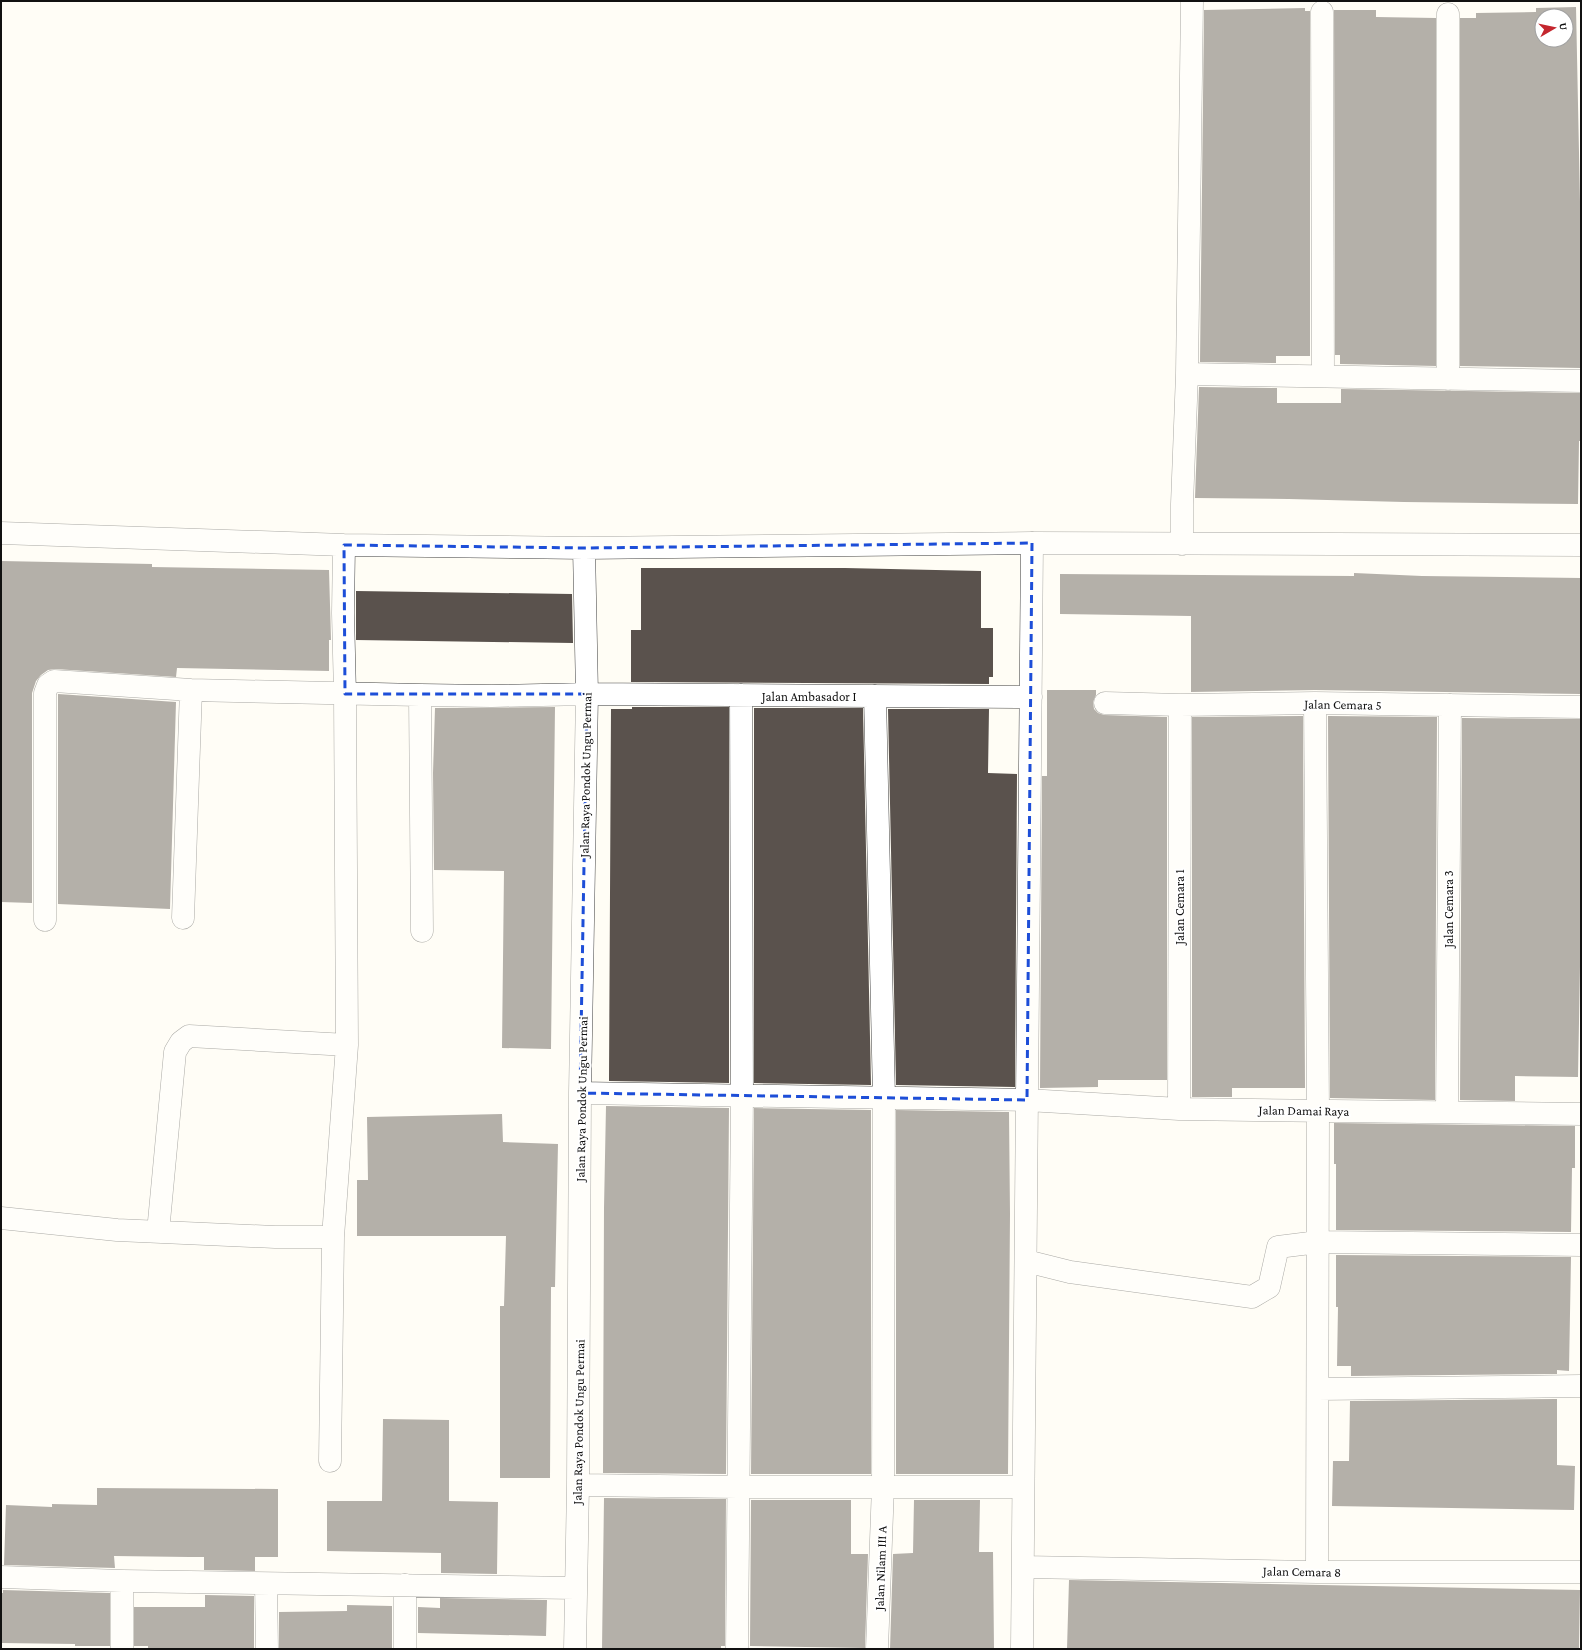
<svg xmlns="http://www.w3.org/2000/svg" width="1582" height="1650" font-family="'Crimson Pro',serif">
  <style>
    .building { fill: #5a524d; fill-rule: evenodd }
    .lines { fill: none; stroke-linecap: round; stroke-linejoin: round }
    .minor-casing { stroke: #444; stroke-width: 23 }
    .minor { stroke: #fff; stroke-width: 22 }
    .marked { fill: none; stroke: #1d4ed8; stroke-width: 3; stroke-dasharray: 8 5; stroke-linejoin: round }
    .labels { text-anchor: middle; stroke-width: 4; stroke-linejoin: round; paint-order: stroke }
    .street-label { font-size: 13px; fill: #111; stroke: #fff }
  </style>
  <rect width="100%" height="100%" fill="#fffdf5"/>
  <path class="building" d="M 1576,7 L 1581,250 L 1581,368 L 1460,366 L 1460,18 L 1476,18 L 1476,13 L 1536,12 L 1536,8 ZM 1542,16 L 1566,16 L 1566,40 L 1542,40 Z
    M 1305,8 L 1305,11 L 1310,11 L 1310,356 L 1276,356 L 1276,363 L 1200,362 L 1204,10 Z
    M 1334,10 L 1376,10 L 1376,17 L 1436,18 L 1436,366 L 1340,364 L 1340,355 L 1335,355 Z
    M 1199,387 L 1277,388 L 1277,403 L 1341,403 L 1341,389 L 1581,393 L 1581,441 L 1579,441 L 1578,504 L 1404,502 L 1289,499 L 1195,498 Z
    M 1,561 L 152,564 L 152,567 L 329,570 L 331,640 L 329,640 L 329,671 L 177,668 L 176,677 L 55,669 L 48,670 L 41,675 L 36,681 L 32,693 L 32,903 L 1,902 Z
    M 641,568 L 845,568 L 981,571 L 981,628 L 993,628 L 993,677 L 989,677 L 989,684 L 631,682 L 631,630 L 641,630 Z
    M 1354,573 L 1422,576 L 1581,578 L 1581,694 L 1315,690 L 1191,692 L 1191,616 L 1060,614 L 1060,574 L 1354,576 Z
    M 356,591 L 572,594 L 573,643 L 356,640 Z
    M 1047,690 L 1096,690 L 1096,695 L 1093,702 L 1094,709 L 1098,713 L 1104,715 L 1167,717 L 1167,1080 L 1098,1080 L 1098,1087 L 1040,1088 L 1042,776 L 1047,776 Z
    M 58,694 L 176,702 L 170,909 L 58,904 Z
    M 555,707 L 551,1049 L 502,1048 L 504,871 L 434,870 L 433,773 L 435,708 Z
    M 632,707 L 729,707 L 729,1083 L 609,1081 L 611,709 L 632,709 Z
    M 754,708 L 863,708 L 871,1085 L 754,1083 Z
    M 888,709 L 989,709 L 988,773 L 1017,774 L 1015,1087 L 896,1085 Z
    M 1303,716 L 1305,1088 L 1232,1088 L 1232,1097 L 1192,1097 L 1192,717 Z
    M 1328,716 L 1437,717 L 1435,1100 L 1330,1098 Z
    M 1462,718 L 1581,719 L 1581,912 L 1578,1077 L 1515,1076 L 1515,1101 L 1460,1100 Z
    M 606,1106 L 729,1108 L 726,1474 L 603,1473 L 604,1208 Z
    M 754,1108 L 871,1110 L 871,1474 L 751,1474 Z
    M 896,1110 L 1009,1112 L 1010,1214 L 1008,1474 L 896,1474 Z
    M 502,1114 L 503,1142 L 558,1144 L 555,1287 L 551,1287 L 550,1478 L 500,1478 L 500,1306 L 504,1306 L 506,1236 L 357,1236 L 357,1180 L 368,1180 L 367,1117 Z
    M 1334,1123 L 1575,1126 L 1575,1168 L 1572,1168 L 1571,1232 L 1336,1230 L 1336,1164 L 1334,1164 Z
    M 1336,1255 L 1571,1257 L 1569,1371 L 1557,1370 L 1557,1374 L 1351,1376 L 1351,1366 L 1337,1366 L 1338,1307 L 1336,1307 Z
    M 1557,1399 L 1557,1465 L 1575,1466 L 1574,1510 L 1332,1506 L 1333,1461 L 1349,1461 L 1350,1401 Z
    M 383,1419 L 449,1420 L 449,1501 L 498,1502 L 497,1574 L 441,1573 L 441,1553 L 327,1551 L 327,1501 L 382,1501 Z
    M 97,1488 L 278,1489 L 278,1557 L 255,1557 L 255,1571 L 204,1570 L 204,1557 L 189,1557 L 114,1556 L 115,1568 L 4,1565 L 6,1505 L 52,1507 L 52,1504 L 97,1505 Z
    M 604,1498 L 726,1499 L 725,1646 L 721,1646 L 721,1649 L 602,1649 Z
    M 751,1500 L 851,1500 L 851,1554 L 868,1554 L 865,1648 L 750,1646 Z
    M 914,1500 L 980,1500 L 979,1552 L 993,1552 L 994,1649 L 890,1649 L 893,1554 L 913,1553 Z
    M 1069,1580 L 1580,1590 L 1579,1649 L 1067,1649 Z
    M 3,1590 L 110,1593 L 110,1646 L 75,1646 L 75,1644 L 1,1643 L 1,1593 L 3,1593 Z
    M 205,1595 L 254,1596 L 254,1649 L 148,1649 L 148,1646 L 134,1646 L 134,1607 L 205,1607 Z
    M 440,1598 L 547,1600 L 546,1636 L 418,1633 L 418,1607 L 440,1608 Z
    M 347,1605 L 392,1606 L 392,1649 L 279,1649 L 279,1612 L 347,1611 Z"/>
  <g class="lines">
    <g class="minor-casing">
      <path id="minor" d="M 1322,12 L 1323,376
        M 1187,374 L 1581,381
        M 1448,379 L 1448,14
        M 1,533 L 344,545 L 584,548 L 1032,543 L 1581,545
        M 1182,544 L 1182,504 L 1187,374 L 1192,1
        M 420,695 L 422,931
        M 875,696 L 884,1097 L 883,1486 L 877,1649
        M 1105,703 L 1180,705 L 1315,703 L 1581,707
        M 1315,703 L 1318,1110 L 1317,1572
        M 183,918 L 191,690
        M 45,920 L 45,693 L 48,685 L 54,681 L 191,690 L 420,695 L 492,696 L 587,694 L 1031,697
        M 580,1093 L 1027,1100 L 1179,1109 L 1581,1114
        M 1179,1109 L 1180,705
        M 1447,1112 L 1450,705
        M 1,1218 L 117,1230 L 275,1237 L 333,1237 L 347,1045 L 345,694 L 343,613 L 344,545
        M 158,1232 L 175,1052 L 181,1042 L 189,1036 L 347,1045
        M 1026,1261 L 1070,1272 L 1252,1297 L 1269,1287 L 1278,1247 L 1318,1242 L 1581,1245
        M 1318,1389 L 1581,1386
        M 330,1461 L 333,1237
        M 578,1485 L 738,1487 L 1023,1487
        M 1023,1567 L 1317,1572 L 1581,1572
        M 1,1577 L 122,1581 L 575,1588
        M 122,1581 L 122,1649
        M 266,1584 L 267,1649
        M 405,1649 L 405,1585
        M 575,1649 L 578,1485 L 580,1093 L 587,694 L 584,548
        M 737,1649 L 742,1095 L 741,695
        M 1022,1649 L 1032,543"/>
    </g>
    <use href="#minor" class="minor"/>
  </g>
  <path d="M0 0H1582V1650H0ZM 1032,543 L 1027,1100 L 580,1093 L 587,694 L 345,694 L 344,545 L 584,548 Z" fill="#fffdf5" fill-opacity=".55" fill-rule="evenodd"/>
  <path class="marked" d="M 1032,543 L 1027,1100 L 580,1093 L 587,694 L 345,694 L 344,545 L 584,548 Z"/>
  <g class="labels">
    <g class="street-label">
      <text x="809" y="701">Jalan Ambasador I</text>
      <text transform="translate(1343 704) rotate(1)" y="5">Jalan Cemara 5</text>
      <text transform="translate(585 775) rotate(-89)" y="5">Jalan Raya Pondok Ungu Permai</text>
      <text transform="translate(1179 907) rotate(-90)" y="5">Jalan Cemara 1</text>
      <text transform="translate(1448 909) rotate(-90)" y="5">Jalan Cemara 3</text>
      <text transform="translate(581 1099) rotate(-89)" y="5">Jalan Raya Pondok Ungu Permai</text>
      <text transform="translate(1304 1110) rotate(1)" y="5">Jalan Damai Raya</text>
      <text transform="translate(578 1422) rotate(-89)" y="5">Jalan Raya Pondok Ungu Permai</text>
      <text transform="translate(880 1568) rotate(-88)" y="5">Jalan Nilam III A</text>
      <text transform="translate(1302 1571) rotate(1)" y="5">Jalan Cemara 8</text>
    </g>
  </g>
  <rect width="1582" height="1650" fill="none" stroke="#111111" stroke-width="4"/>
  <g transform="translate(1554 28) rotate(81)"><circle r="19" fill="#ffffff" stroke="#a0a0a0"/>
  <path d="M0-3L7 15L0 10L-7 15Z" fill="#c4262e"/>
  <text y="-6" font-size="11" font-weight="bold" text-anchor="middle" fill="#111111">U</text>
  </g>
</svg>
